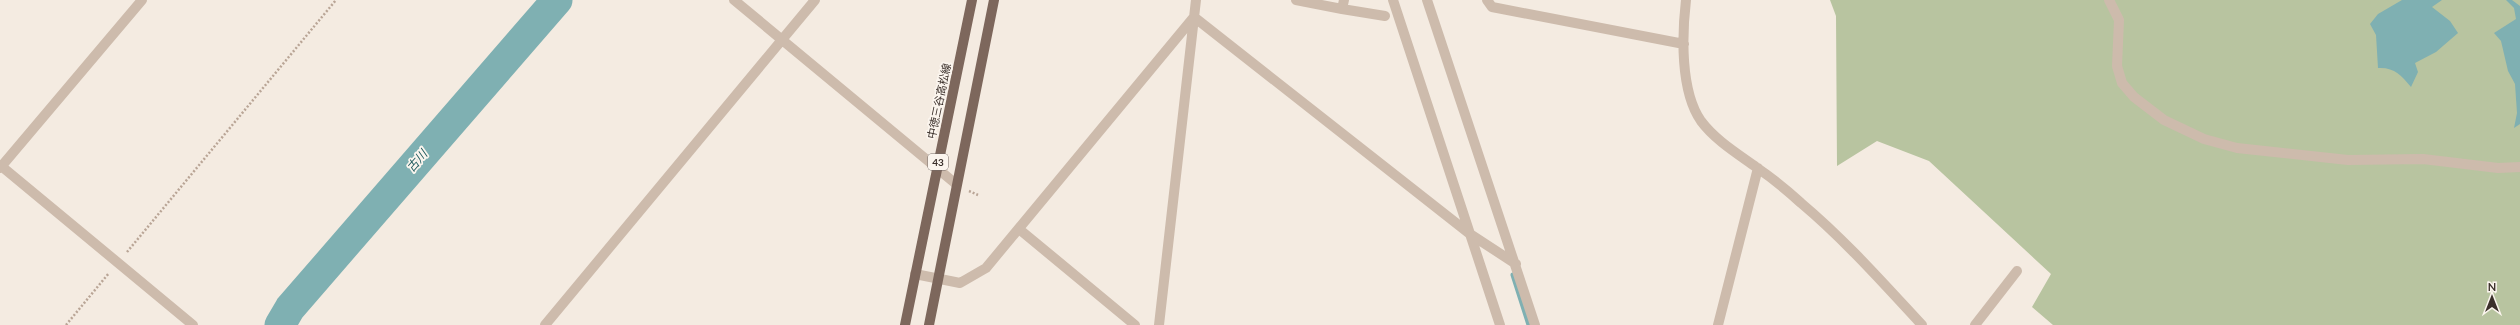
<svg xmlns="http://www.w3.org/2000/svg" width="2520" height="325" font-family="Lato,'Noto Sans JP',sans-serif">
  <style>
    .green { fill: #b8c4a0 }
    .water { fill: #7fb0b2 }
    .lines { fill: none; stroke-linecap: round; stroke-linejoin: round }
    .stream { stroke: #7fb0b2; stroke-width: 5 }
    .river { stroke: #7fb0b2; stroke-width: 31 }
    .path { stroke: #b9a596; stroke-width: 2.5; stroke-dasharray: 2 2; stroke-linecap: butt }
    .minor { stroke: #cdbbac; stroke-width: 10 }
    .major { stroke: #7d675c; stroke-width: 10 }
    .labels { text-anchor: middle; stroke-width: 3.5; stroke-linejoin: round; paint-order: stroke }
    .shield { fill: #fbf5ee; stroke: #756b66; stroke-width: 1 }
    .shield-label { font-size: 10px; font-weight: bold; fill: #3b302b }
    .street-label { font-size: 11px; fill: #3b302b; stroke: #fbf5ee }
    .water-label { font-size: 12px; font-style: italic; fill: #1f5a5e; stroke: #fbf5ee }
  </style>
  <rect width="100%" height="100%" fill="#f4ebe1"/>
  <path class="green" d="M 1830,0 L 2520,0 L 2520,325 L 2053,325 L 2032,307 L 2051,274 L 1929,161 L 1877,141 L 1837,166 L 1836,16 Z"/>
  <path class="water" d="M 2402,0 L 2442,0 L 2432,7 L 2450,21 L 2458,33 L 2436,52 L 2415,63 L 2418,72 L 2411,87 C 2401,75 2394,67 2378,68 L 2376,35 L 2370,24 L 2378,14 Z
    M 2506,0 L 2512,0 L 2520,6 L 2520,124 L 2514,128 L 2517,113 L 2515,84 L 2508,71 L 2501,41 L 2494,33 L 2516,19 L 2514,8 Z"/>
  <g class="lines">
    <path class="stream" d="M 1513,275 L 1529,325"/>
    <path class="river" d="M 280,325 L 290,308 L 557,0"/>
    <path class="path" d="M 969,191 L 978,195
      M 127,252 L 336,0
      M 66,325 L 109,273"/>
    <path class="minor" d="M 734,0 L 956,184
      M 1296,0 L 1342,9 L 1344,0
      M 1393,0 L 1500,325
      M 1427,0 L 1535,325
      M 1487,0 L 1492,7 L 1684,44
      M 1686,0 C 1682,34 1680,91 1701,121 C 1715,140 1738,154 1756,167 C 1772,178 1787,190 1801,203 C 1845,240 1883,283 1922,325
      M 2109,0 L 2119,20 L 2117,66 L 2122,83 L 2134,97 L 2164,120 L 2204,139 L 2237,148 L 2348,160 L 2423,159 L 2498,168 L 2520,167
      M 1342,9 L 1385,16
      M 0,165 L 193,325
      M 0,168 L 142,0
      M 1019,229 L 1135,325
      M 915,274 L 960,283 L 986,268 L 1194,17 L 1470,234 L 1516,264
      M 545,325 L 815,0
      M 1159,325 L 1196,0
      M 1718,325 L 1758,168
      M 1975,325 L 2017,271"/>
    <path class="major" d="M 905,325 L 972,0
      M 929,325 L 994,0"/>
  </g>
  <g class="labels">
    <rect class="shield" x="928" y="154" width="20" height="16" rx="3"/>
    <g class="shield-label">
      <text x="938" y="166">43</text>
    </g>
    <g class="street-label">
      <text transform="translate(939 101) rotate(-78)" y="4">中徳三谷高松線</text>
    </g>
    <g class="water-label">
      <text transform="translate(417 161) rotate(-49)" y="4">古川</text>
    </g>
  </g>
  <g transform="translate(2492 297)" stroke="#fbf5ee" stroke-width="3" paint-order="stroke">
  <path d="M0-3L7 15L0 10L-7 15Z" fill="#3b302b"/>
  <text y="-6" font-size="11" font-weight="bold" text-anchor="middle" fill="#3b302b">N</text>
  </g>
</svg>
